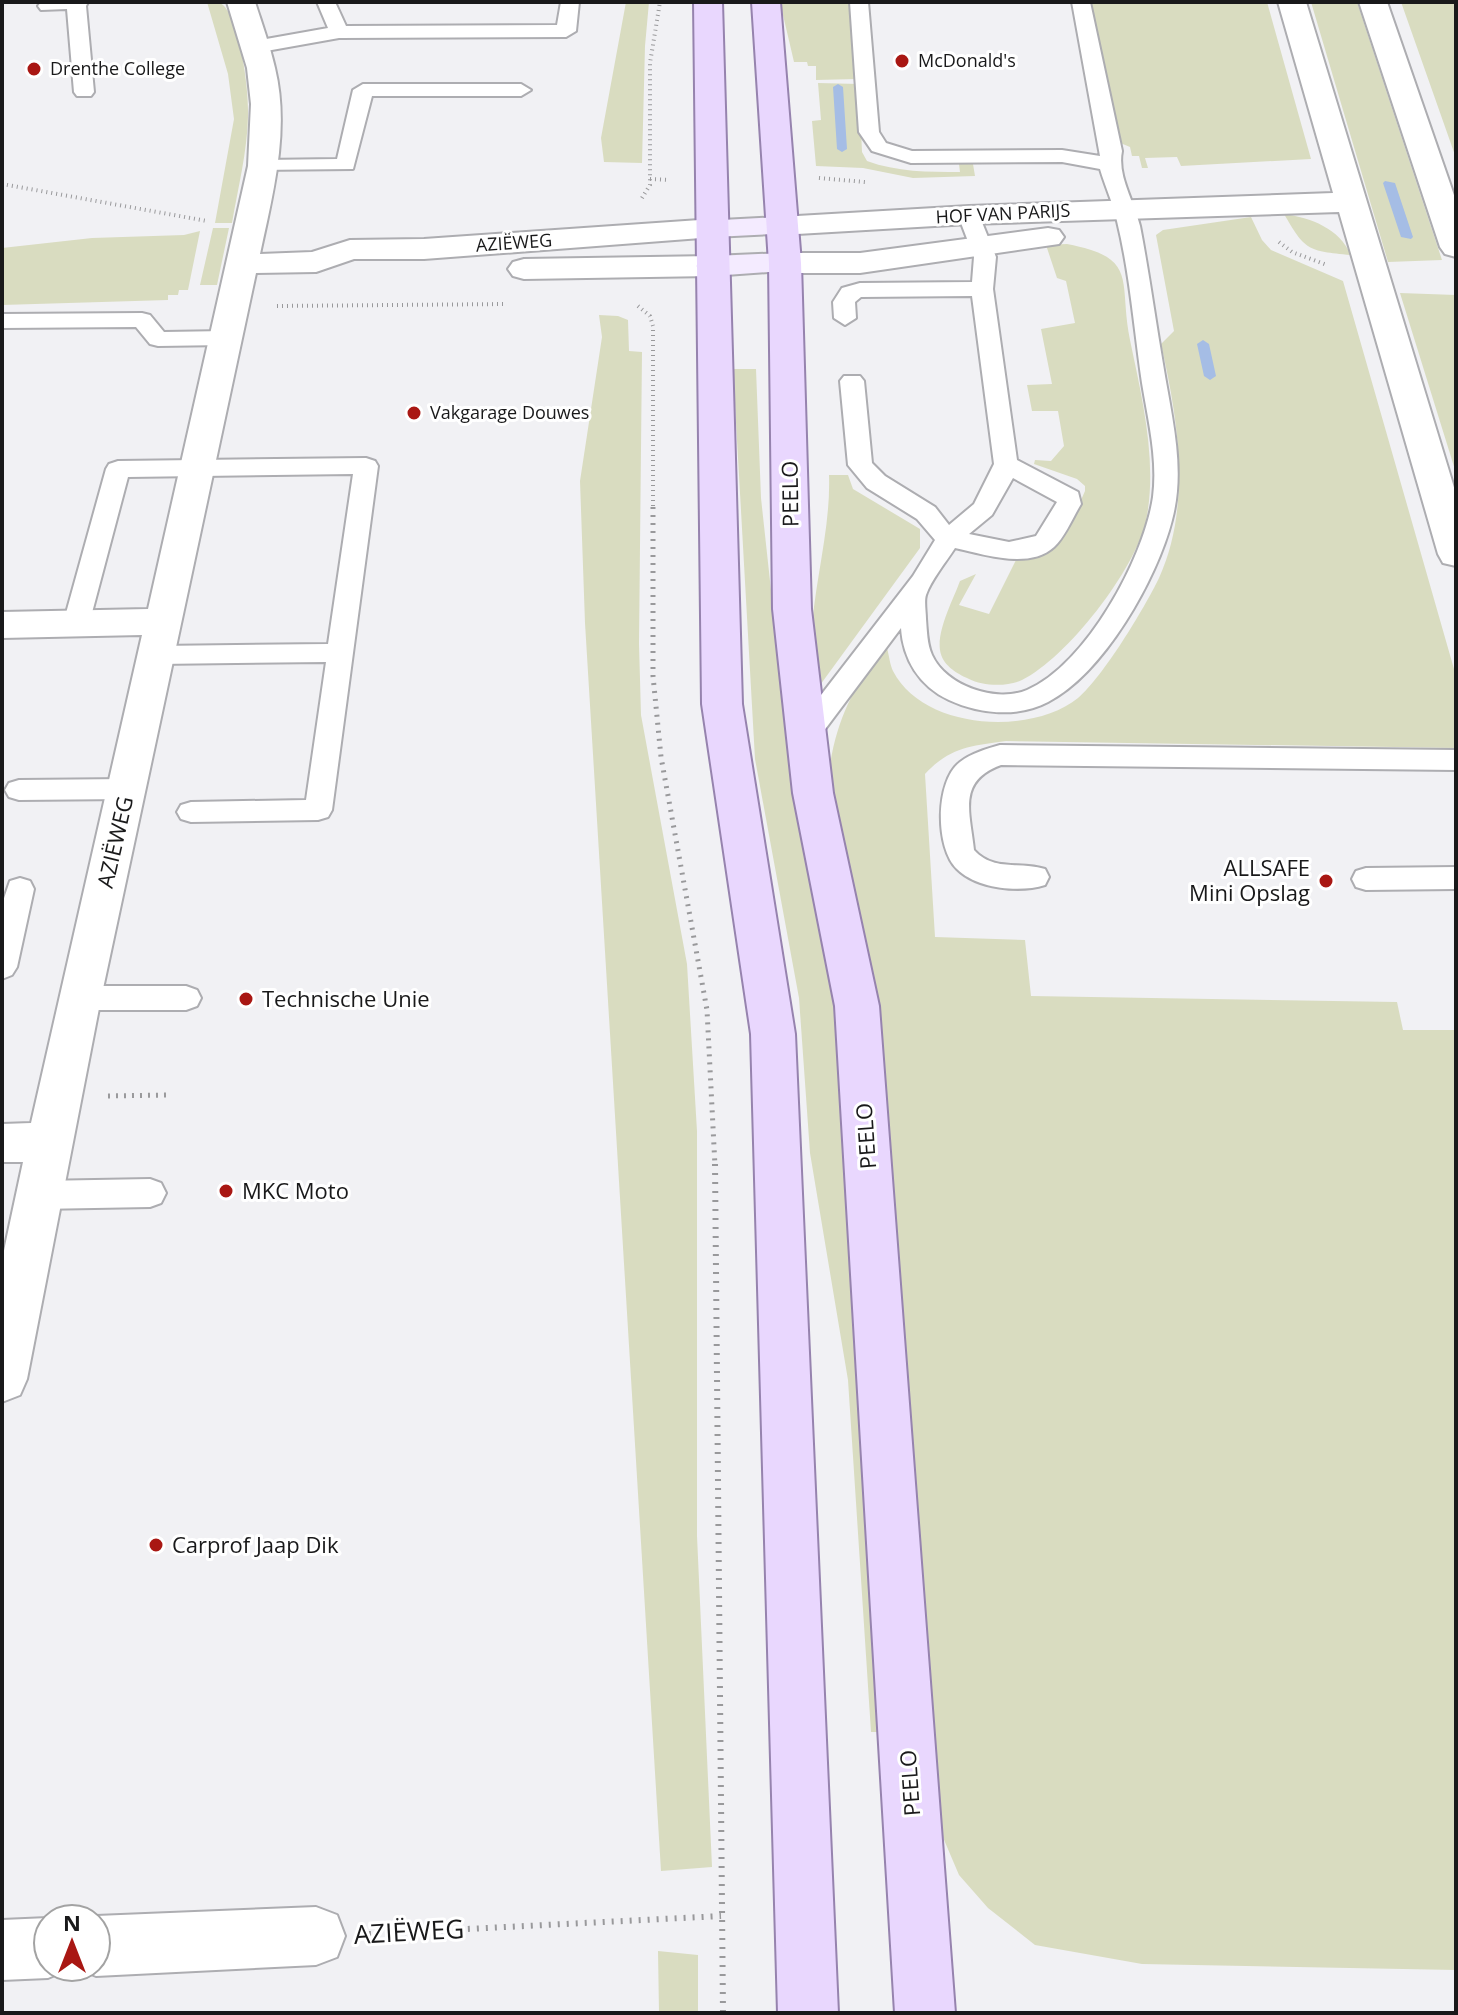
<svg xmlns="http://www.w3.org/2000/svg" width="1458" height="2015" font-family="'Open Sans',sans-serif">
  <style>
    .green { fill: #d9dcc0 }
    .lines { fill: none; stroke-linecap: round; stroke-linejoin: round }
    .stream { fill: #a5bde5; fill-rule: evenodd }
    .lane-casing { stroke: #adadb1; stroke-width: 4 }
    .street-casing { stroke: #adadb1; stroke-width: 4 }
    .secondary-casing { stroke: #adadb1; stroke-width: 4 }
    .primary-casing { stroke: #9683ae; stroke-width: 4 }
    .path-far2 { stroke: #99999b; stroke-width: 4; stroke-dasharray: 1 4; stroke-linecap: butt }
    .path-far1 { stroke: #99999b; stroke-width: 5; stroke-dasharray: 2 6; stroke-linecap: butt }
    .path { stroke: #99999b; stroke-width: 6; stroke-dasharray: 2 7; stroke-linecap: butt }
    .lane { fill: #fff; fill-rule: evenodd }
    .street { fill: #fff; fill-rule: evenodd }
    .secondary { fill: #f4ebff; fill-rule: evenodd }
    .primary { fill: #e9d7fe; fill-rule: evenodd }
    .poi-dot { fill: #a91713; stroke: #fff; stroke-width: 3 }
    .labels { text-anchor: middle; stroke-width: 6; stroke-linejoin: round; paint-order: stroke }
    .far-poi-label { font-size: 18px; fill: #19191a; stroke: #fff; text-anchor: start }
    .far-street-label { font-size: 18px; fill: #19191a; stroke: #fff }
    .street-label { font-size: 22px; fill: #19191a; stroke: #fff }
    .poi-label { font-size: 22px; fill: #19191a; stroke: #fff; text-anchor: start }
    .near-street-label { font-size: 26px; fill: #19191a; stroke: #fff }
  </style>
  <rect width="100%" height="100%" fill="#f1f1f4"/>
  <path class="green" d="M 207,2 C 214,2 220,1 225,7 C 241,27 249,91 248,117 C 247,153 238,188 232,223 L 215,223 L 234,119 L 228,74 Z
    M 626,2 L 649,2 L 645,46 L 642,163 L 604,162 L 601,138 Z
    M 780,2 L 851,2 L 857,79 L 816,80 L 816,66 L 808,66 L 807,62 L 794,62 Z
    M 1089,2 L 1267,2 L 1311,159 L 1181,166 L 1177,157 L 1145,158 L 1148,168 L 1142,168 L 1139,156 L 1132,156 L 1130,147 L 1118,142 Z
    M 1311,2 L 1357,2 L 1442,260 L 1388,262 Z
    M 1401,2 L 1456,2 L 1456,158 Z
    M 818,83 L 859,84 L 862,152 L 867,161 C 897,172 928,172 960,172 L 959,164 L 973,164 L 975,176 L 913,178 L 863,168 L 816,166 L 812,121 L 821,120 Z
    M 1284,214 C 1311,218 1339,228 1351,255 C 1307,251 1305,250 1284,214 Z
    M 1251,217 L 1262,240 L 1271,250 L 1343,281 L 1456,676 L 1456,748 L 1006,741 C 971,746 950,747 925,774 L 935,937 L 1025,940 L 1031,996 L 1397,1002 L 1403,1030 L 1456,1030 L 1456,1970 L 1142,1964 L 1035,1945 L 988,1908 L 959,1875 L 939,1828 L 828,779 C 835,722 850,696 880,647 L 887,648 C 889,655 890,665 893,671 C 923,730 1031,736 1078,698 C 1103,677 1144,609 1159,578 C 1192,505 1178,419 1161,344 L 1174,331 L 1156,235 L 1163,230 Z
    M 213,228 L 229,228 L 217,285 L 200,285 Z
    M 200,231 L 188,290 L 179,290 L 178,295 L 168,295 L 168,300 L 2,305 L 2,248 L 92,238 L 184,235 Z
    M 1067,244 C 1140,258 1118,280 1130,340 C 1142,398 1158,462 1146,521 C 1135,570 1067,658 1022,680 C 1008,687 982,686 969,679 C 956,673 942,665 940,650 C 937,630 953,600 960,581 L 976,574 L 959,605 L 989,614 L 1016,560 C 1069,540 1063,541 1085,491 L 1085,486 L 1077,479 L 1034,464 L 1035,460 L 1051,461 L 1064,446 L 1058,411 L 1032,411 L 1027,385 L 1052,384 L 1041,329 L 1075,323 L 1066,281 L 1057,278 L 1046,245 Z
    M 1400,293 L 1456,295 L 1456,473 Z
    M 599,315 L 618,316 L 628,320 L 629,351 L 642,352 L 639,644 L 641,715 L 687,964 L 697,1131 L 697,1536 L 712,1867 L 661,1871 L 585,623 L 580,481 L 602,337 Z
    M 733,369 L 756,369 L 761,498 L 789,756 L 836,989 L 885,1732 L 871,1732 L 848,1380 L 810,1153 L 799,998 L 755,759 Z
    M 829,475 L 848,475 L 853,489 L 920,529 L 920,548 L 815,692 C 813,676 810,659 811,642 C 813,586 831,530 829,475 Z
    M 658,1951 L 698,1955 L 698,2013 L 659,2013 Z"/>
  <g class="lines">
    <path class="stream" d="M 838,84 L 843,87 L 847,149 L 842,152 L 837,149 L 833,87 Z
      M 1385,181 L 1395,183 L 1413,237 L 1411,239 L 1401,237 L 1383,183 Z
      M 1203,340 L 1209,344 L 1216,376 L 1210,380 L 1204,376 L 1197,344 Z"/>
    <g class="lane-casing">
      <path id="lane" d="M 41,2 L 88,2 L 86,6 L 94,92 L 91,96 L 77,96 L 74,92 L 67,9 L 41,10 L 38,6 Z
        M 317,2 L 335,2 L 346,26 L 557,25 L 561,2 L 579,2 L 576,31 L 566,37 L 339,38 L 255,53 L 245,47 L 255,41 L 328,28 Z
        M 850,2 L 868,2 L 879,132 L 886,143 L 912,151 L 1062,150 L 1100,156 L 1072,2 L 1090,2 L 1122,151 C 1117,176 1134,201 1140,226 C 1149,272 1155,318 1163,364 C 1171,415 1186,468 1172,520 C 1157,579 1104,673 1048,702 C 1018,718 979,714 949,700 C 919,686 903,659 901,628 L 814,744 L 804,747 L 794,744 L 790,737 L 794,730 L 913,576 L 935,540 L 917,519 L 867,488 L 848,465 L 840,381 L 844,376 L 860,376 L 864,381 L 872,463 L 885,476 L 935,507 L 949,525 L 974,504 L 994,464 L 972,296 L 861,297 L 855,302 L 856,318 L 845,325 L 834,318 L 833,302 L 842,288 L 860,283 L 972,282 L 974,257 L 958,215 L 961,210 L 977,210 L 996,257 L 993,289 L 1017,460 L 1078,492 L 1081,504 C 1073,517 1065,537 1054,547 C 1029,570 983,554 955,548 C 946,562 931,580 926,595 C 924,601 926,612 926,619 C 927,631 927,644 932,655 C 946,686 996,703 1027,690 C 1086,665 1144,558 1153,497 C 1158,459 1148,420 1142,383 C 1134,329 1130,274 1117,221 C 1113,203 1105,186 1100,169 L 1062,162 L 911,163 L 872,151 L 859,132 ZM 1013,478 L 1057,502 L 1036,536 L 1009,542 L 969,534 L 992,515 Z
        M 363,84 L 521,84 L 531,90 L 521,96 L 372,96 L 353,169 L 256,170 L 253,166 L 263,160 L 337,159 L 353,90 Z
        M 142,313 L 150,315 L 164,332 L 226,331 L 234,333 L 237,338 L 234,343 L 226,345 L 158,346 L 150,344 L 136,327 L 2,328 L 2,314 Z
        M 366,458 L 375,461 L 378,466 L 332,810 L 328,817 L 318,820 L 191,822 L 181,819 L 177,812 L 181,805 L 191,802 L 306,800 L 326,662 L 157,664 L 148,661 L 144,655 L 148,649 L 157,646 L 328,644 L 353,474 L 128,477 L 89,624 L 85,630 L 76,633 L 67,630 L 63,624 L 106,469 L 109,464 L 118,461 Z
        M 1000,745 L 1456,750 L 1456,770 L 1001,765 C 957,781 970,812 974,850 C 994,872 1020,861 1045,869 L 1049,877 L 1045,885 C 1020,893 977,889 957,869 C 935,848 935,781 960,762 C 972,753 986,749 1000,745 Z
        M 127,779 L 137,782 L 141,789 L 137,796 L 127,799 L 19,800 L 9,797 L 5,790 L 9,783 L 19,780 Z
        M 1456,867 L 1456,889 L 1366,890 L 1356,887 L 1352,879 L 1356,871 L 1366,868 Z
        M 20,878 L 30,881 L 34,889 L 17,967 L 12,975 L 2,979 L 2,904 L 10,881 Z
        M 79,986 L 186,986 L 197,990 L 201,998 L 197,1006 L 186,1010 L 79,1010 L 68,1006 L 64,998 L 68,990 Z
        M 150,1179 L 161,1183 L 166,1193 L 161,1203 L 150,1207 L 39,1209 L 28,1205 L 23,1195 L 28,1185 L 39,1181 Z"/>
    </g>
    <g class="street-casing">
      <path id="street" d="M 227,2 L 255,2 C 262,24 270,46 275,68 C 290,130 273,193 260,254 L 312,252 L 350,240 L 424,239 L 714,219 L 725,221 L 730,228 L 725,235 L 714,237 L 424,259 L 354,259 L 316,272 L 256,273 L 101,998 L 27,1379 L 20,1395 L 2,1402 L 2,1260 L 23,1162 L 2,1162 L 2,1124 L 31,1123 L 142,635 L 2,638 L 2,612 L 148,609 L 248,166 L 251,104 L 247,68 Z
        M 1278,2 L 1306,2 L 1456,494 L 1456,566 L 1443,563 L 1438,554 L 1339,212 L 969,224 L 780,235 L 769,233 L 764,226 L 769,219 L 780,217 L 969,206 L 1333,193 Z
        M 1359,2 L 1387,2 L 1456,201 L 1456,257 L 1445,254 L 1440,247 Z
        M 1048,228 L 1059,230 L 1064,237 L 1059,244 L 860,273 L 785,273 L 774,270 L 769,263 L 774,256 L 785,253 L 860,253 Z
        M 712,256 L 723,259 L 728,266 L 723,273 L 712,276 L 524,279 L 513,276 L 508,269 L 513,262 L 524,259 Z
        M 316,1907 L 337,1915 L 345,1936 L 337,1957 L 316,1965 L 96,1976 L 75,1967 L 96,1967 L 96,1919 L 90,1919 L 96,1916 Z
        M 48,1918 L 48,1967 L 69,1969 L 48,1978 L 2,1980 L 2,1920 Z"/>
    </g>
    <g class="secondary-casing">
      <path id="secondary" d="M 780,217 L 791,219 L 796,226 L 791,233 L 714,237 L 703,235 L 698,228 L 703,221 Z
        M 785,253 L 796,256 L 801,263 L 796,270 L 712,276 L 701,273 L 696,266 L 701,259 L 712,256 Z"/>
    </g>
    <g class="primary-casing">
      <path id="primary" d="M 694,2 L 722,2 L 742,704 L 795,1034 L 838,2013 L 778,2013 L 751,1034 L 702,704 Z
        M 752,2 L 780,2 L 801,263 L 811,609 L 833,793 L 879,1006 L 955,2013 L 895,2013 L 835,1006 L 793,793 L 773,609 L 769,263 Z"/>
    </g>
    <path class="path-far2" d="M 819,178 L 865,182
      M 650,179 L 669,180
      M 2,184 L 207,221
      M 642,198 L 650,185 L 650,63 L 660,2
      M 1279,242 L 1292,252 L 1327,265
      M 277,306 L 507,304
      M 638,306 L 650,316 L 653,326 L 653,509"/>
    <path class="path-far1" d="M 653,507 L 653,676 L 661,757 L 707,1010 L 715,1166
      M 108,1096 L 168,1095"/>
    <path class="path" d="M 715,1164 L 723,2013
      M 369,1934 L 721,1916"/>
    <use href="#lane" class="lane"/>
    <use href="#street" class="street"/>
    <use href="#secondary" class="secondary"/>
    <use href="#primary" class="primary"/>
  </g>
  <g class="poi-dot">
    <circle cx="902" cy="61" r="8"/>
    <circle cx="34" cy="69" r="8"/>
    <circle cx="414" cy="413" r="8"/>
    <circle cx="1326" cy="881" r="8"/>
    <circle cx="246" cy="999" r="8"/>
    <circle cx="226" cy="1191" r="8"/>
    <circle cx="156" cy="1545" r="8"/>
  </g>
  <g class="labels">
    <g class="far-poi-label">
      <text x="918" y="67">McDonald's</text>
      <text x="50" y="75">Drenthe College</text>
      <text x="430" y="419">Vakgarage Douwes</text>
    </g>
    <g class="far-street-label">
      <text transform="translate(1003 214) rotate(-3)" y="6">HOF VAN PARIJS</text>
      <text transform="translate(514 243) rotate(-4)" y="6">AZIËWEG</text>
    </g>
    <g class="street-label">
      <text transform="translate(790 494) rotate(-91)" y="8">PEELO</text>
      <text transform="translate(115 842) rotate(-77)" y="8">AZIËWEG</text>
      <text transform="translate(866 1136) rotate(-94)" y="8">PEELO</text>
      <text transform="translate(910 1783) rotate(-94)" y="8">PEELO</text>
    </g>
    <g class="poi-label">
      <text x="1310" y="876" text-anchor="end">ALLSAFE<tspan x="1310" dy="25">Mini Opslag</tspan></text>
      <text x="262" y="1007">Technische Unie</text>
      <text x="242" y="1199">MKC Moto</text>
      <text x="172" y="1553">Carprof Jaap Dik</text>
    </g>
    <g class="near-street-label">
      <text transform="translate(409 1932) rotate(-3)" y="9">AZIËWEG</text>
    </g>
  </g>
  <rect width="1458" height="2015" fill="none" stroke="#19191a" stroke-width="8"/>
  <g transform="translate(72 1943)"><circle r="38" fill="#ffffff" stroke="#a3a3a3" stroke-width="2"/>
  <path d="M0-6L14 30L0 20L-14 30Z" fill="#a91713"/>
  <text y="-12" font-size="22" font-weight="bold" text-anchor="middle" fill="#19191a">N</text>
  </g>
</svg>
